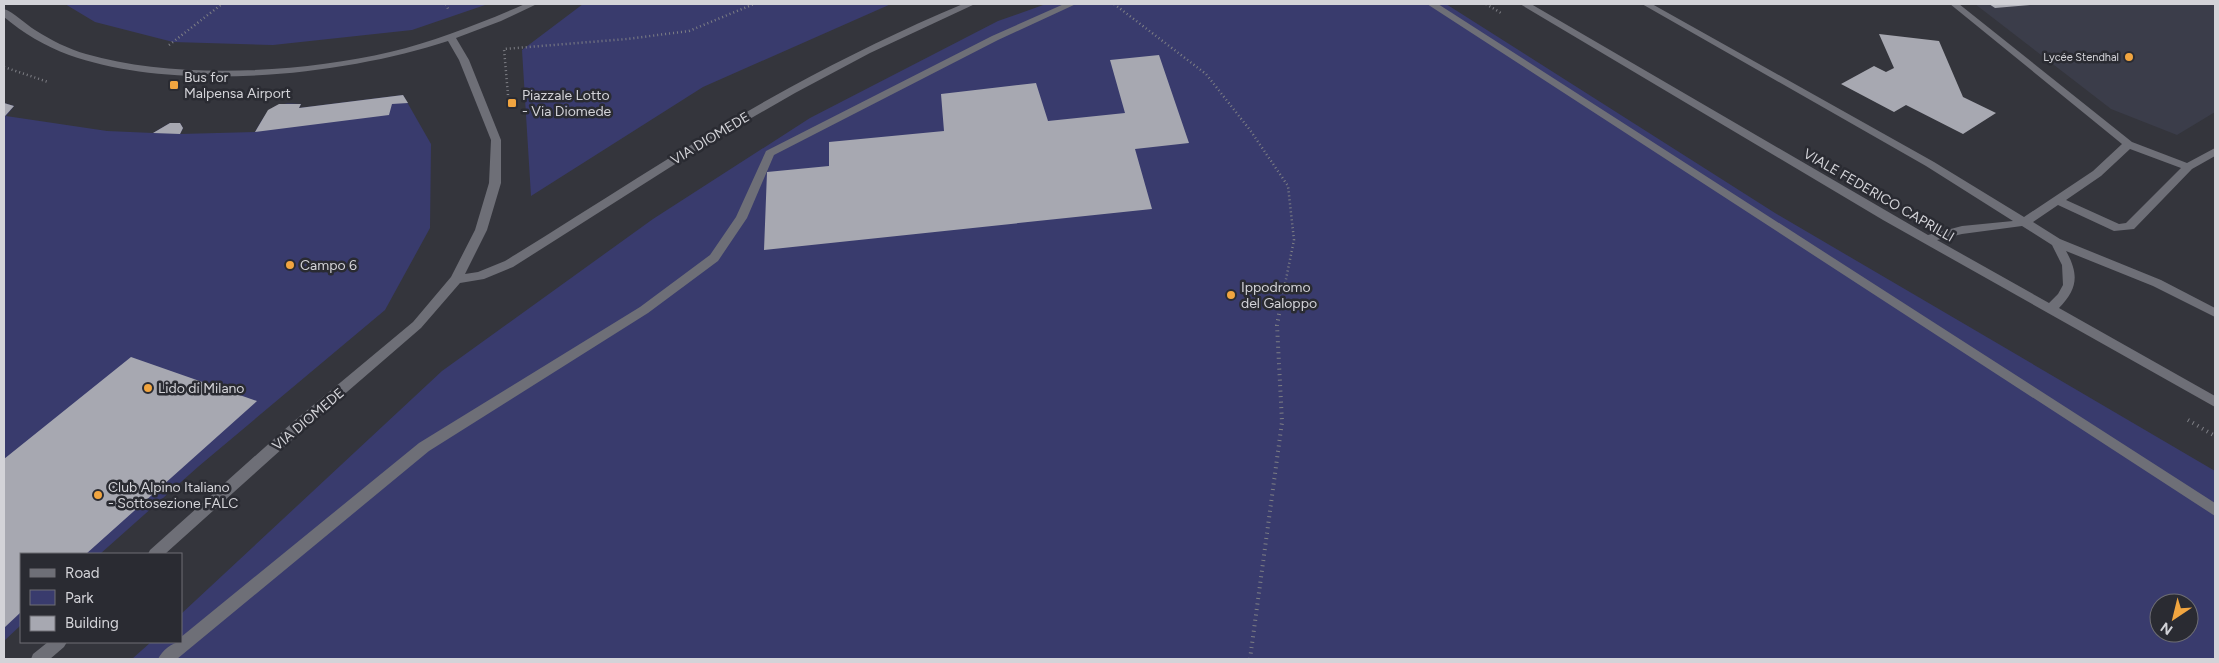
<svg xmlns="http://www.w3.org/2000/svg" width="2219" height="663" font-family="Figtree,sans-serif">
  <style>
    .built { fill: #3b3d4a }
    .green { fill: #393b6d; fill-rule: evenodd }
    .building { fill: #a7a8b1 }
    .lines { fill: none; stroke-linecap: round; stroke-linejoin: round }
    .path-far1 { stroke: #7e7f85; stroke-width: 2.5; stroke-dasharray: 1 3; stroke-linecap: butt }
    .path { stroke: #7e7f85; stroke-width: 4; stroke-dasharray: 1 4.5; stroke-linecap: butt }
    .minor { fill: #6e6f77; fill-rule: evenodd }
    .poi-dot { fill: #f1a540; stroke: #2a2b32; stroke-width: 2 }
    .labels { text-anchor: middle; stroke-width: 5; stroke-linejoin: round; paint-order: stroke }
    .far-poi-label { font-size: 11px; fill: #d3d3d8; stroke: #2a2b32; text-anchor: end }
    .poi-label { font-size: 14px; fill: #d3d3d8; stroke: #2a2b32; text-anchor: start }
    .street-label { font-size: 14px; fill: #d3d3d8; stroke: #2a2b32 }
  </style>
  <rect width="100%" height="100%" fill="#34353c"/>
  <path class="built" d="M 1975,4 L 2215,4 L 2215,112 L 2177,135 L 2111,109 Z"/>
  <path class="green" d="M 65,4 L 488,4 L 412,30 L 273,45 L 173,42 L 95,22 Z
    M 583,4 L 891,4 L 703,87 L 531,196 L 522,50 Z
    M 1046,4 L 1446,4 L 1775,213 L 2215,471 L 2215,659 L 132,659 L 151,642 L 181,642 L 181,614 L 442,371 L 653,219 L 810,118 L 998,21 ZM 2159,603 L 2189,603 L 2189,633 L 2159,633 Z
    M 403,95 L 431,144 L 430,228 L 385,310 L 199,466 L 100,554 L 21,554 L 21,625 L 4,641 L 4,103 L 14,106 L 6,116 L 107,131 L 153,133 L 170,123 L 180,123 L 183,128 L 180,134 L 255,132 C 268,109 273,101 301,104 L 299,108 Z"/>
  <path class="building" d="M 1989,4 L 2030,4 L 2030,5 L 1995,8 Z
    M 1879,34 L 1939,41 L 1963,97 L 1996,113 L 1963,134 L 1906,105 L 1894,112 L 1841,84 L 1874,66 L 1886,72 L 1894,68 Z
    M 1159,55 L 1189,143 L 1135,149 L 1152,209 L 764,250 L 767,172 L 829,166 L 829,142 L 944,131 L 941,94 L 1036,83 L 1048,121 L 1125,113 L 1110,60 Z
    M 403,95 L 408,103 L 392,104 L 389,115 L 255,132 L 268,110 L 279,104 L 301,104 L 299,108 Z
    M 4,103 L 14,106 L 5,116 L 4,116 Z
    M 170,123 L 180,123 L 183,128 L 180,134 L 153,133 Z
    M 131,357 L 257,401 L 86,554 L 21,554 L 21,612 L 4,628 L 4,459 Z"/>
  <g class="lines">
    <path class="path-far1" d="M 446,4 L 449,11
      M 1114,4 L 1206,74 L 1250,130 L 1288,186 L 1294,240 L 1284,289
      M 1486,4 L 1501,13
      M 169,45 L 222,4
      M 4,67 L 48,82
      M 508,95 L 504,49 L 627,39 L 689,31 L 754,4"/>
    <path class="path" d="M 2188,420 L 2215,436
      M 1250,659 L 1282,422 L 1277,325 L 1284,288"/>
    <path class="minor" d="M 525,4 L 537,4 L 501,21 L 456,38 L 469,60 L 501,140 L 501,183 L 487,230 L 465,274 L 478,272 L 505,261 C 599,203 692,141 789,88 C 846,57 903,29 963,4 L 975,4 L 870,53 L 795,93 L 713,140 L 513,267 L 484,279 L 460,283 L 421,328 L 303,430 L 165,554 L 148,554 L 150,550 L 293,422 L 413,322 L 451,277 L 475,230 L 489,183 L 491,140 L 459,60 L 448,41 C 341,76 176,93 69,55 C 45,46 23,33 4,17 L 4,9 C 14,12 25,24 35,30 C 51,40 68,49 86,54 C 175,80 300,73 390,52 C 436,41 481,23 525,4 Z
      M 1064,4 L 1076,4 L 998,40 L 774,155 L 747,218 L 718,261 L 648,313 L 429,451 L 177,659 L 158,659 C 162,651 172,642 181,642 L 181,637 L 419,443 L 640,307 L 710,255 L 736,217 L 766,151 L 992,36 Z
      M 1427,4 L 1438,4 L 2215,503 L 2215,516 Z
      M 1520,4 L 1531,4 L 1928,235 L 1962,226 L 2013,221 L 1926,166 L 1642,4 L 1652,4 L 1934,162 L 2024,217 L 2093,171 L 2122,144 L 1950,4 L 1959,4 L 2132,142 L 2187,163 L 2215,148 L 2215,156 L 2192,169 L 2134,229 L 2114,231 L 2058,205 L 2033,222 L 2060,239 L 2161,280 L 2215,308 L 2215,317 L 2153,286 L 2066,251 C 2079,274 2078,289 2059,308 L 2215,396 L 2215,407 L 1883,220 ZM 2130,149 L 2181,168 L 2126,223 L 2119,224 L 2066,200 L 2101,176 ZM 2022,226 L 2052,245 L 2062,265 L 2063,285 L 2058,294 L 2049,303 L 1937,240 L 1962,234 Z
      M 48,642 L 67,642 L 64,647 L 50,659 L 31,659 L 33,654 Z"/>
  </g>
  <g class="poi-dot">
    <circle cx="2129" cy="57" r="5"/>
    <rect x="169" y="80" width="10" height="10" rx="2.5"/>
    <rect x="507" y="98" width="10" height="10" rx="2.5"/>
    <circle cx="290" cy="265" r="5"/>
    <circle cx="1231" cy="295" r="5"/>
    <circle cx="148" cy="388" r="5"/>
    <circle cx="98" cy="495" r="5"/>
  </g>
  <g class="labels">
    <g class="far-poi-label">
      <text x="2119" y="61">Lycée Stendhal</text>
    </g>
    <g class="poi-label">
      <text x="184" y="82">Bus for<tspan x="184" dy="16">Malpensa Airport</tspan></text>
      <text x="522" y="100">Piazzale Lotto<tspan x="522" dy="16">- Via Diomede</tspan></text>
      <text x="300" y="270">Campo 6</text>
      <text x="1241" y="292">Ippodromo<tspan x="1241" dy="16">del Galoppo</tspan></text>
      <text x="158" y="393">Lido di Milano</text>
      <text x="108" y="492">Club Alpino Italiano<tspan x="108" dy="16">- Sottosezione FALC</tspan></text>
    </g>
    <g class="street-label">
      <text transform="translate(710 138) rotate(-31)" y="5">VIA DIOMEDE</text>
      <text transform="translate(1879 195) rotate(30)" y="5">VIALE FEDERICO CAPRILLI</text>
      <text transform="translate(308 419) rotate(-40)" y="5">VIA DIOMEDE</text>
    </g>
  </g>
  <rect width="2219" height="663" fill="none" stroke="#d3d3d8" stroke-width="10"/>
  <rect x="20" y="553" width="162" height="90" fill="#2a2b32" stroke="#6e6e74"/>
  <rect x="30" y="569" width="25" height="8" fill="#6e6f77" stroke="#6e6e74"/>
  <text x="65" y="578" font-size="15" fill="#d3d3d8">Road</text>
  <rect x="30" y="590" width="25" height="15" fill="#393b6d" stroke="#6e6e74"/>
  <text x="65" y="603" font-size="15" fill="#d3d3d8">Park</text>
  <rect x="30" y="616" width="25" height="15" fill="#a7a8b1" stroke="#6e6e74"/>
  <text x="65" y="628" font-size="15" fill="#d3d3d8">Building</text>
  <g transform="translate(2174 618) rotate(215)"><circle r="24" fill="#2a2b32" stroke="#6e6e74"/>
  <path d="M0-4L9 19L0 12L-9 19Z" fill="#f1a540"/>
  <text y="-8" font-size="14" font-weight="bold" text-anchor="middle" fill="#d3d3d8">N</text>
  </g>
</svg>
